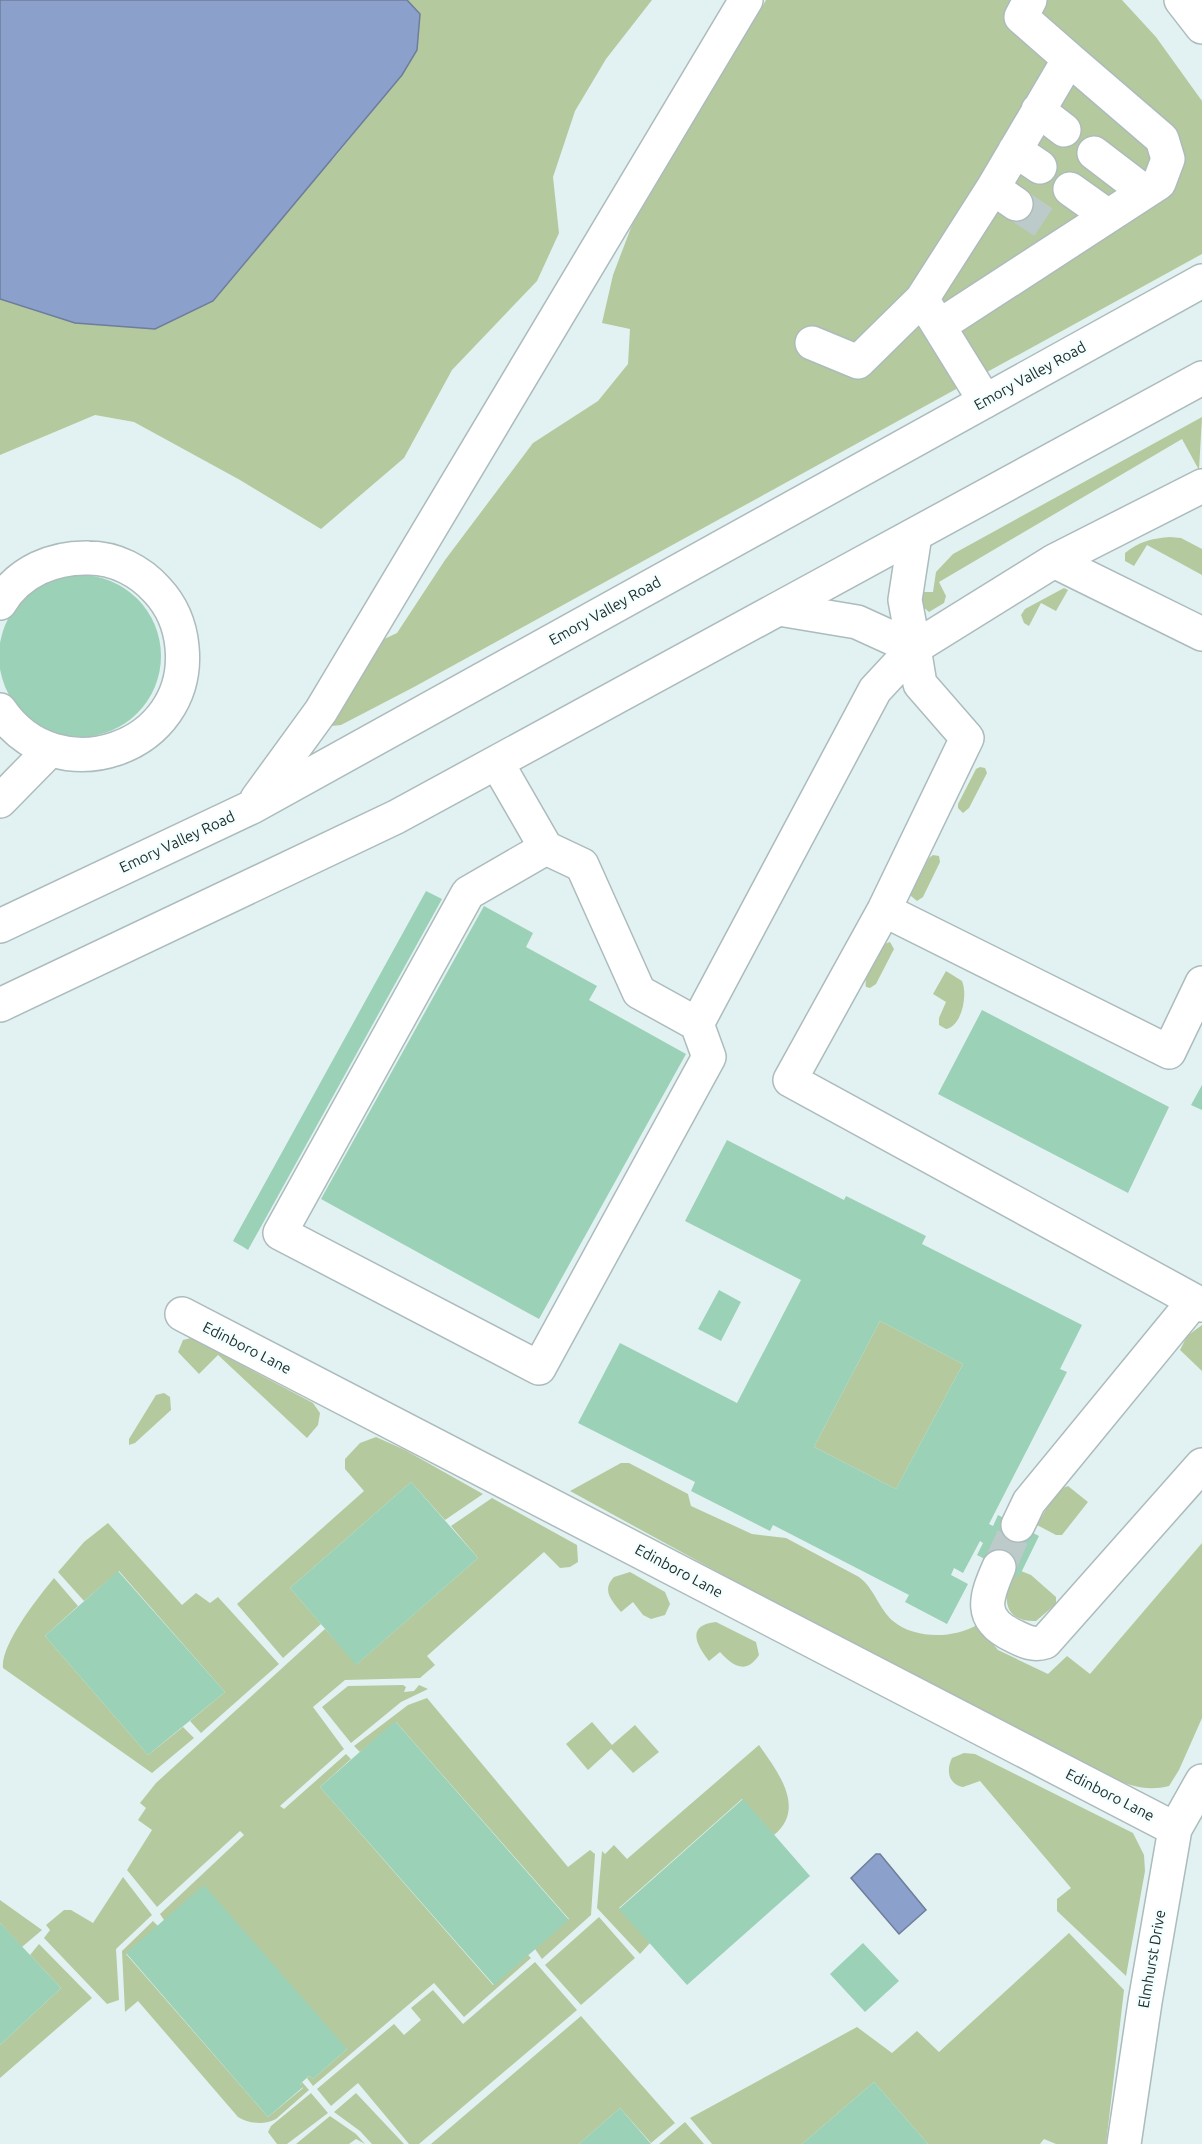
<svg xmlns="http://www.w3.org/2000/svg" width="1202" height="2144" font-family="Ubuntu,sans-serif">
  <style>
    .green { fill: #b5c99e }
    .water { fill: #8ca0cc; stroke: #6d7d9c; stroke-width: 1.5 }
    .building { fill: #9bd1b6; fill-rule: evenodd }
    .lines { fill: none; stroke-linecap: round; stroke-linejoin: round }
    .minor-tunnel { stroke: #bccaca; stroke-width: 33; stroke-dasharray: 33 16; stroke-linecap: butt }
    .minor-casing { stroke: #acbbbc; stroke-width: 36 }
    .major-casing { stroke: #acbbbc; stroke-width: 36 }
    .minor { stroke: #fff; stroke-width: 33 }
    .major { stroke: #fff; stroke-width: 33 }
    .labels { text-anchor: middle; stroke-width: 4.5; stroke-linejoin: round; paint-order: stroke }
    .street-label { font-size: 15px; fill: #252c2c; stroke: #f2ffff }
  </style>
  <rect width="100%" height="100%" fill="#e2f2f2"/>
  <path class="green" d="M 407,0 L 652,0 L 606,59 L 575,111 L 553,177 L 559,233 L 537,281 L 452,370 L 404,458 L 321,529 L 240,480 L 134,422 L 95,415 L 0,455 L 0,299 L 75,323 L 333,159 L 402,75 L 417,50 L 420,14 Z
    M 766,0 L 1122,0 L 1156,37 L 1202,101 L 1202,254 L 414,687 L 341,725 L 332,726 L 330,723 L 380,641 L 397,633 L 445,560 L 533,443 L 598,401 L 628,364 L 630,329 L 602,323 L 613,275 L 632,225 Z
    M 1202,417 L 1199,470 L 1182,439 L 939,582 L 946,596 L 944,603 L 929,612 L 922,606 L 921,592 L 933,592 L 936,572 L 953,554 Z
    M 1170,537 L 1181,538 L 1202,549 L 1202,575 L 1147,545 L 1134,566 L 1125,561 L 1125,553 C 1138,542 1153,538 1170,537 Z
    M 1064,588 L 1068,590 L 1056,611 L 1041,603 L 1029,626 L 1024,623 L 1021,615 L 1025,609 Z
    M 980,767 L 985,768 L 987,773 L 969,808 L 963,813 L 958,808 L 958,804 L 976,769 Z
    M 933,855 L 939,856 L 940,862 L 923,897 L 917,901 L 911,896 L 911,893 L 929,858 Z
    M 890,942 L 894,949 L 876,984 L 870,988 L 866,987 C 863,977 879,943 890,942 Z
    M 946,971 L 962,981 C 968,995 962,1026 946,1029 L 939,1025 L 939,1018 L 946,1002 L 933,994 Z
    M 880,1321 L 963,1364 L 896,1489 L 814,1447 Z
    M 1202,1325 L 1202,1371 L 1180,1350 L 1187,1336 Z
    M 191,1338 L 313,1403 L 320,1413 L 318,1425 L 307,1438 L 218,1355 L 199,1374 L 178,1352 L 183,1340 Z
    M 164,1393 L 170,1397 L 171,1410 L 135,1443 L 129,1445 L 129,1439 L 156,1395 Z
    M 376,1437 L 405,1450 L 483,1494 L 445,1520 L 411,1482 L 290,1588 L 321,1624 L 283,1658 L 237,1604 L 364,1491 L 345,1469 L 345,1459 L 360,1443 Z
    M 621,1463 L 629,1463 L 688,1494 L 691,1506 L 752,1534 L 786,1538 L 859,1577 C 874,1588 879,1609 893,1621 C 914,1639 953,1639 977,1625 L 998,1650 L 1048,1674 L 1067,1656 L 1090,1674 L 1202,1543 L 1202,1718 L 1179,1770 L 1169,1786 C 1142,1793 1122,1782 1097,1772 L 840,1639 L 570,1491 Z
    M 1068,1486 L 1088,1502 L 1062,1535 L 1056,1535 L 1037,1525 L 1057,1490 Z
    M 492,1498 L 577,1545 L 578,1562 L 570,1567 L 560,1568 L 544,1552 L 427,1656 L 435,1665 L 420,1678 L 345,1680 L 313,1707 L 344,1749 L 280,1806 L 284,1809 L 346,1754 L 351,1759 L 320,1787 L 493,1985 L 528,1955 L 531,1958 L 464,2017 L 434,1983 L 313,2086 L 307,2078 L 309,2076 L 313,2079 L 347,2049 L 164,1920 L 160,1914 L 244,1835 L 240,1831 L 157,1907 L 127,1870 L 152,1830 L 138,1820 L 146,1808 L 140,1803 L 156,1783 L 325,1629 L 357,1664 L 478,1558 L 451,1526 Z
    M 108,1523 L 182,1605 L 196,1593 L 210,1603 L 218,1597 L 279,1664 L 201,1733 L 190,1721 L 225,1692 L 119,1571 L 84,1601 L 58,1572 L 84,1542 Z
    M 1021,1571 L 1031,1575 L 1056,1597 L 1056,1604 L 1036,1621 C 1002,1622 1003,1596 1012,1573 Z
    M 630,1572 L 665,1592 L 670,1604 L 665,1615 L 651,1619 L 643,1615 L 633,1602 L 621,1612 C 612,1601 601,1590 614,1577 Z
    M 54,1578 L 78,1606 L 45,1636 L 148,1755 L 183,1727 L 194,1738 L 152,1773 L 3,1668 C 0,1645 40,1595 54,1578 Z
    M 716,1622 L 756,1642 L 759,1655 C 746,1675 733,1666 720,1652 L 709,1661 C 696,1645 686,1625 716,1622 Z
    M 403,1685 L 406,1687 L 404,1692 L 414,1691 L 419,1685 L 428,1689 L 401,1702 L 351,1743 L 322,1707 L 348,1686 Z
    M 427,1698 L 568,1867 L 590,1850 L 595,1854 L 591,1915 L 542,1959 L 535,1949 L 569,1919 L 396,1722 L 360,1752 L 354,1746 L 408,1705 Z
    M 592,1722 L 612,1745 L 635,1725 L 659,1752 L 633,1773 L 611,1749 L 588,1770 L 566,1744 Z
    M 759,1745 C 777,1771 807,1808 774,1835 L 742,1799 L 619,1908 L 650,1943 L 640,1954 L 597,1908 L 602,1851 L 605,1854 L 614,1845 L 627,1859 Z
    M 964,1753 L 975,1754 L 1133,1833 L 1144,1855 L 1145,1871 L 1126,1976 L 1057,1911 L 1057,1899 L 1071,1888 L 980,1781 L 963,1787 C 948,1784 946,1770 952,1758 Z
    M 123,1877 L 152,1915 L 116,1949 L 119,2000 L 107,2004 L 44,1938 L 50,1930 L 46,1925 L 64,1910 L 71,1910 L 93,1923 Z
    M 0,1900 L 42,1930 L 22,1947 L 0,1923 Z
    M 599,1917 L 635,1958 L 581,2005 L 545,1965 Z
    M 153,1921 L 158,1926 L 126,1954 L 268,2117 L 303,2088 L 300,2084 L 302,2082 L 309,2090 L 276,2119 C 265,2125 249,2124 238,2117 L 138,2001 L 125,2012 L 122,1951 Z
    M 1069,1933 L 1124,1990 L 1106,2144 L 1056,2144 L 1044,2139 L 1040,2144 L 928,2144 L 874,2082 L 802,2144 L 712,2144 L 690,2118 L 857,2027 L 892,2053 L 917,2031 L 939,2052 Z
    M 39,1944 L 92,1998 L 0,2078 L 0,2045 L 61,1988 L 30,1955 Z
    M 535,1962 L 577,2010 L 419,2144 L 409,2144 L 358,2083 L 331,2106 L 317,2089 L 394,2024 L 404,2035 L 421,2020 L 411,2008 L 433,1990 L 463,2024 Z
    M 581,2016 L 675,2123 L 651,2143 L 620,2108 L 579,2144 L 431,2144 Z
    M 311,2093 L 328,2113 L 287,2144 L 277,2144 L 268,2132 L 271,2126 Z
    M 356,2093 L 404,2144 L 372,2144 L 360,2131 L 334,2112 Z
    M 330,2116 L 356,2134 L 365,2144 L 356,2139 L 349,2144 L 296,2144 Z
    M 685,2122 L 704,2144 L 659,2144 Z"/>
  <path class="water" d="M 0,0 L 407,0 L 420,14 L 417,50 L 402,75 L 213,301 L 155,329 L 75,323 L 0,299 Z
    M 876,1854 L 880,1854 L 926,1910 L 899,1934 L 851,1878 Z"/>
  <path class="building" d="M-1 656a81 81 0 1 1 162 0a81 81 0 1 1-162 0Z
    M 426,891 L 442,899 L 248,1250 L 245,1248 L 233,1241 Z
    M 484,906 L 533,933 L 526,947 L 597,986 L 589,1000 L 686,1054 L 539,1319 L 321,1199 Z
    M 982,1010 L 1169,1107 L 1128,1193 L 938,1094 Z
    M 1202,1085 L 1202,1110 L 1191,1105 Z
    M 727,1140 L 844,1200 L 846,1196 L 926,1236 L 922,1244 L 1082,1325 L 1060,1369 L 1067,1372 L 989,1524 L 993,1526 L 998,1515 L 1039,1536 L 1019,1577 L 977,1555 L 983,1543 L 980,1541 L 963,1573 L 954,1568 L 951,1575 L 968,1584 L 947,1624 L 905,1602 L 909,1595 L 773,1525 L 770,1531 L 691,1491 L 695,1482 L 578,1423 L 620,1343 L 737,1403 L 801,1280 L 685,1221 ZM 880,1321 L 963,1364 L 896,1489 L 814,1447 Z
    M 719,1290 L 741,1302 L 721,1341 L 698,1329 Z
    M 411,1482 L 478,1558 L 356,1665 L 290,1588 Z
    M 118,1571 L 225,1692 L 148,1755 L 45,1636 Z
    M 395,1721 L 569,1920 L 494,1985 L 320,1787 Z
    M 743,1799 L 810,1876 L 687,1985 L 619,1909 Z
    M 204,1885 L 347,2049 L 313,2079 L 309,2076 L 300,2084 L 303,2087 L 268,2117 L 126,1953 Z
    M 0,1923 L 61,1988 L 0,2045 Z
    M 863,1943 L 899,1981 L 865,2012 L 830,1974 Z
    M 874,2082 L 928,2144 L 802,2144 Z
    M 620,2108 L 651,2144 L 579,2144 Z"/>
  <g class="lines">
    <path class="minor-tunnel" d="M 1016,204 L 1046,224
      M 999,1567 L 1018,1525"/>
    <g class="minor-casing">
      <path id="minor" d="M 1181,0 L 1202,27
        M 1038,110 L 1064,130
        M 1015,150 L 1040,167
        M 1094,153 L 1145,192
        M 993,188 L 1016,204
        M 1070,189 L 1108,216
        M 939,326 L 1159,183 L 1168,159 L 1162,139 L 1069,59
        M 812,343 L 858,362 L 922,299
        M 985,401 L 922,299 L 993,188 L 1069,59 L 1021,17 L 1030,0
        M 1054,561 L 1202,486
        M 0,603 C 19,571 54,557 89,558 C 115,558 140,571 157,590 C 172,606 180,625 182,647 C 192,749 57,795 0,710
        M 779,609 L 857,622 L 914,648
        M 1202,634 L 1054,561 L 914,648 L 920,684 L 967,738 L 884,910 L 790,1080 L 1202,1305
        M 914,648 L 905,600 L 915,535
        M 497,763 L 546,848 L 582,865 L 639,992 L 697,1024 L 875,690 L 914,648
        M 0,801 L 50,750
        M 546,848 L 468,893 L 280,1233 L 539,1368 L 709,1057 L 697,1024
        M 884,910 L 1169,1052 L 1202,983
        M 182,1314 L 1175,1829
        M 1018,1525 L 1029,1502 L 1194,1301
        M 999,1567 C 986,1597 977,1619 1014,1636 C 1024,1641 1033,1646 1045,1642 L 1202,1465
        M 1124,2144 L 1145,2002 L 1175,1829 L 1202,1781"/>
    </g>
    <g class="major-casing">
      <path id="major" d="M 257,799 L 321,711 L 746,0
        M 0,926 L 252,807 L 1202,281
        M 0,1005 L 396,817 L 1202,378"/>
    </g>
    <use href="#minor" class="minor"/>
    <use href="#major" class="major"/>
  </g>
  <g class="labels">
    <g class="street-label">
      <text transform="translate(1030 376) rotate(-29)" y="5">Emory Valley Road</text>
      <text transform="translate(605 611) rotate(-29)" y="5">Emory Valley Road</text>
      <text transform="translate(177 842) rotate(-25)" y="5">Emory Valley Road</text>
      <text transform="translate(247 1348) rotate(27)" y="5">Edinboro Lane</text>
      <text transform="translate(679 1571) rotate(28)" y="5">Edinboro Lane</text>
      <text transform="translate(1110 1795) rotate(27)" y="5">Edinboro Lane</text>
      <text transform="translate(1152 1959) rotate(-80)" y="5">Elmhurst Drive</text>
    </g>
  </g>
</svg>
